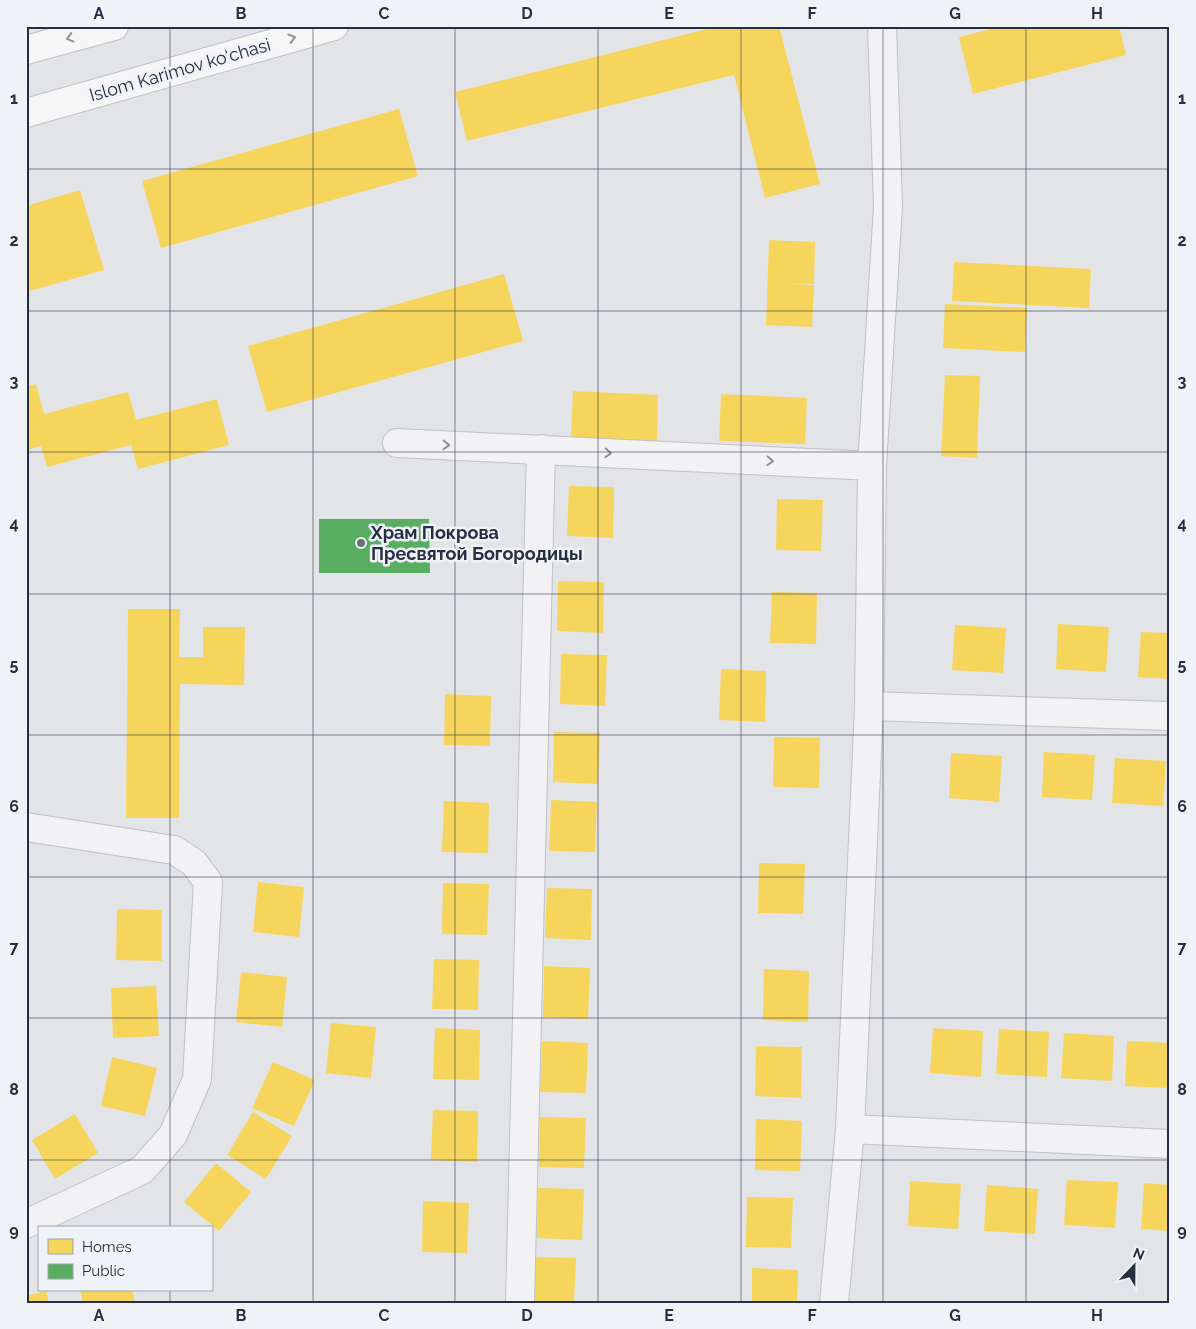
<svg xmlns="http://www.w3.org/2000/svg" width="1196" height="1329" font-family="Raleway,sans-serif">
  <style>
    .homes { fill: #f6d55c }
    .public { fill: #5aae61 }
    .lines { fill: none; stroke-linecap: round; stroke-linejoin: round }
    .minor-casing { stroke: #bfc1c6; stroke-width: 30 }
    .major-casing { stroke: #bec0c5; stroke-width: 30 }
    .minor { stroke: #f2f2f4; stroke-width: 28 }
    .major { stroke: #f6f6f7; stroke-width: 28 }
    .oneway { stroke: #8f929c }
    .oneway2 { stroke: #8d909b }
    .grid { fill: none; stroke: #282e42; stroke-width: 1; stroke-opacity: 0.55 }
    .poi-dot { fill: #696e7c; stroke: #eff2f7; stroke-width: 2 }
    .labels { text-anchor: middle; stroke-width: 5; stroke-linejoin: round; paint-order: stroke }
    .street-label { font-size: 18px; fill: #282e42; stroke: #eff2f7 }
    .poi-label { font-size: 18px; font-weight: bold; fill: #282e42; stroke: #eff2f7; text-anchor: start }
    .neatline { fill: none; stroke: #282e42; stroke-width: 2 }
    .grid-label { font-size: 16px; text-anchor: middle; font-weight: bold; fill: #282e42 }
  </style>
  <rect width="100%" height="100%" fill="#e2e4e8"/>
  <path class="homes" d="M 719,26 L 779,26 L 820,184 L 765,198 L 734,75 L 467,141 L 455,92 Z
    M 1003,26 L 1119,26 L 1126,55 L 973,94 L 959,37 Z
    M 399,109 L 418,176 L 161,248 L 142,181 Z
    M 80,190 L 104,270 L 26,292 L 26,206 Z
    M 769,240 L 815,242 L 814,284 L 781,283 L 814,285 L 812,327 L 766,325 Z
    M 954,262 L 1091,269 L 1089,308 L 952,301 Z
    M 504,274 L 523,341 L 267,412 L 248,346 Z
    M 945,304 L 1027,308 L 1025,352 L 943,348 Z
    M 945,375 L 980,376 L 977,458 L 941,456 Z
    M 36,384 L 44,414 L 128,392 L 136,420 L 217,399 L 229,445 L 138,469 L 131,445 L 47,467 L 41,446 L 26,450 L 26,387 Z
    M 573,391 L 658,395 L 657,441 L 571,437 Z
    M 721,394 L 764,396 L 762,430 L 764,396 L 807,398 L 805,444 L 719,441 Z
    M 569,486 L 614,487 L 613,538 L 567,536 Z
    M 777,499 L 823,500 L 821,551 L 776,550 Z
    M 558,581 L 604,582 L 603,633 L 557,631 Z
    M 772,592 L 817,593 L 816,644 L 770,643 Z
    M 128,609 L 180,609 L 179,657 L 203,657 L 203,627 L 245,627 L 244,685 L 180,684 L 179,818 L 126,818 Z
    M 1058,624 L 1109,627 L 1106,672 L 1056,669 Z
    M 955,625 L 1006,628 L 1003,673 L 952,670 Z
    M 1141,632 L 1170,633 L 1170,679 L 1138,677 Z
    M 561,654 L 607,655 L 605,706 L 560,704 Z
    M 721,669 L 766,671 L 765,722 L 719,720 Z
    M 445,694 L 491,696 L 490,746 L 444,745 Z
    M 554,732 L 600,733 L 598,784 L 553,782 Z
    M 774,737 L 820,738 L 819,788 L 773,787 Z
    M 1044,752 L 1095,755 L 1092,800 L 1042,797 Z
    M 951,753 L 1002,756 L 999,802 L 949,798 Z
    M 1115,758 L 1166,761 L 1163,806 L 1112,803 Z
    M 551,800 L 597,802 L 595,852 L 549,851 Z
    M 444,801 L 489,803 L 488,853 L 442,852 Z
    M 759,863 L 805,864 L 803,914 L 758,913 Z
    M 258,882 L 304,887 L 299,937 L 253,932 Z
    M 443,883 L 489,884 L 487,935 L 442,934 Z
    M 547,888 L 592,889 L 591,940 L 545,938 Z
    M 117,909 L 162,910 L 162,961 L 116,960 Z
    M 434,959 L 479,960 L 478,1010 L 432,1009 Z
    M 544,966 L 590,968 L 588,1019 L 543,1017 Z
    M 764,969 L 809,971 L 808,1022 L 763,1020 Z
    M 241,972 L 287,977 L 282,1027 L 236,1022 Z
    M 156,986 L 159,1036 L 113,1038 L 111,988 Z
    M 331,1023 L 376,1027 L 371,1078 L 326,1073 Z
    M 435,1028 L 480,1030 L 479,1080 L 433,1079 Z
    M 933,1028 L 983,1031 L 981,1077 L 930,1073 Z
    M 999,1029 L 1049,1032 L 1047,1077 L 996,1074 Z
    M 1064,1033 L 1114,1036 L 1112,1081 L 1061,1078 Z
    M 542,1041 L 588,1043 L 586,1093 L 540,1092 Z
    M 1127,1041 L 1170,1043 L 1170,1088 L 1125,1086 Z
    M 756,1046 L 802,1047 L 801,1098 L 755,1096 Z
    M 112,1057 L 157,1068 L 145,1116 L 101,1106 Z
    M 273,1062 L 315,1080 L 294,1126 L 252,1108 Z
    M 433,1110 L 478,1111 L 477,1162 L 431,1160 Z
    M 253,1112 L 292,1136 L 266,1179 L 227,1155 Z
    M 75,1114 L 98,1153 L 55,1179 L 32,1140 Z
    M 540,1117 L 586,1118 L 584,1168 L 539,1167 Z
    M 756,1119 L 802,1121 L 800,1171 L 755,1170 Z
    M 216,1163 L 251,1192 L 219,1231 L 184,1202 Z
    M 1067,1180 L 1118,1182 L 1115,1228 L 1064,1225 Z
    M 910,1181 L 961,1184 L 958,1229 L 908,1226 Z
    M 1144,1183 L 1170,1185 L 1170,1231 L 1141,1229 Z
    M 987,1185 L 1038,1189 L 1035,1234 L 984,1231 Z
    M 538,1188 L 584,1189 L 582,1240 L 537,1238 Z
    M 747,1197 L 793,1198 L 791,1248 L 746,1247 Z
    M 423,1201 L 469,1203 L 467,1253 L 422,1252 Z
    M 530,1257 L 576,1258 L 574,1303 L 529,1303 Z
    M 752,1268 L 798,1270 L 797,1303 L 752,1303 Z
    M 80,1290 L 132,1290 L 135,1303 L 83,1303 Z
    M 46,1291 L 49,1303 L 26,1303 L 26,1296 Z"/>
  <path class="public" d="M 319,519 L 429,519 L 430,573 L 319,573 Z"/>
  <g class="lines">
    <g class="minor-casing">
      <path id="minor" d="M 397,443 L 872,466
        M 869,706 L 1170,716
        M 26,827 L 174,850 L 194,863 L 208,882 L 197,1079 L 173,1135 L 142,1170 L 26,1224
        M 850,1129 L 1170,1144
        M 520,1303 L 541,449
        M 834,1303 L 850,1129 L 869,706 L 872,466 L 888,206 L 882,26"/>
    </g>
    <g class="major-casing">
      <path id="major" d="M 26,50 L 114,26
        M 26,113 L 334,26"/>
    </g>
    <use href="#minor" class="minor"/>
    <use href="#major" class="major"/>
  </g>
  <defs><path id="oneway-chevron" d="M-2-3.5L2.5 0L-2 3.5" fill="none" stroke-width="1.6" stroke-linecap="round" stroke-linejoin="round" transform="scale(1.25)"/></defs>
  <g class="oneway">
    <use href="#oneway-chevron" transform="translate(70 38) rotate(165)"/>
    <use href="#oneway-chevron" transform="translate(292 38) rotate(-16)"/>
  </g>
  <g class="oneway2">
    <use href="#oneway-chevron" transform="translate(446 445) rotate(2)"/>
    <use href="#oneway-chevron" transform="translate(608 453) rotate(3)"/>
    <use href="#oneway-chevron" transform="translate(770 461) rotate(3)"/>
  </g>
  <path class="grid" d="M 170,26 L 170,1228M 313,26 L 313,1303M 455,26 L 455,1303M 598,26 L 598,1303M 741,26 L 741,1303M 883,26 L 883,1303M 1026,26 L 1026,1303M 26,169 L 1170,169M 26,311 L 1170,311M 26,452 L 1170,452M 26,594 L 1170,594M 26,735 L 1170,735M 26,877 L 1170,877M 26,1018 L 1170,1018M 26,1160 L 1170,1160M 170,1290 L 170,1303"/>
  <circle class="poi-dot" cx="361" cy="543" r="5"/>
  <g class="labels">
    <g class="street-label">
      <text transform="translate(180 70) rotate(-16)" y="6">Islom Karimov ko‘chasi</text>
    </g>
    <g class="poi-label">
      <text x="371" y="539">Храм Покрова<tspan x="371" dy="21">Пресвятой Богородицы</tspan></text>
    </g>
  </g>
  <rect width="1196" height="1329" fill="none" stroke="#eff2f7" stroke-width="55"/>
  <rect x="38" y="1226" width="175" height="65" fill="#eff2f7" stroke="#9fa4af"/>
  <rect x="48" y="1239" width="25" height="15" fill="#f6d55c" stroke="#9fa4af"/>
  <text x="82" y="1252" font-size="15" fill="#282e42">Homes</text>
  <rect x="48" y="1264" width="25" height="15" fill="#5aae61" stroke="#9fa4af"/>
  <text x="82" y="1276" font-size="15" fill="#282e42">Public</text>
  <g transform="translate(1134 1266) rotate(22)" stroke="#eff2f7" stroke-width="4" paint-order="stroke">
  <path d="M0-4L9 19L0 12L-9 19Z" fill="#282e42"/>
  <text y="-8" font-size="14" font-weight="bold" text-anchor="middle" fill="#282e42">N</text>
  </g>
  <rect x="28" y="28" width="1140" height="1274" class="neatline"/>
  <g class="grid-label">
    <text x="99" y="19">A</text>
    <text x="241" y="19">B</text>
    <text x="384" y="19">C</text>
    <text x="527" y="19">D</text>
    <text x="669" y="19">E</text>
    <text x="812" y="19">F</text>
    <text x="955" y="19">G</text>
    <text x="1097" y="19">H</text>
    <text x="14" y="104">1</text>
    <text x="1182" y="104">1</text>
    <text x="14" y="246">2</text>
    <text x="1182" y="246">2</text>
    <text x="14" y="387">3</text>
    <text x="1182" y="387">3</text>
    <text x="14" y="529">4</text>
    <text x="1182" y="529">4</text>
    <text x="14" y="670">5</text>
    <text x="1182" y="670">5</text>
    <text x="14" y="812">6</text>
    <text x="1182" y="812">6</text>
    <text x="14" y="953">7</text>
    <text x="1182" y="953">7</text>
    <text x="14" y="1095">8</text>
    <text x="1182" y="1095">8</text>
    <text x="14" y="1236">9</text>
    <text x="1182" y="1236">9</text>
    <text x="99" y="1321">A</text>
    <text x="241" y="1321">B</text>
    <text x="384" y="1321">C</text>
    <text x="527" y="1321">D</text>
    <text x="669" y="1321">E</text>
    <text x="812" y="1321">F</text>
    <text x="955" y="1321">G</text>
    <text x="1097" y="1321">H</text>
  </g>
</svg>
